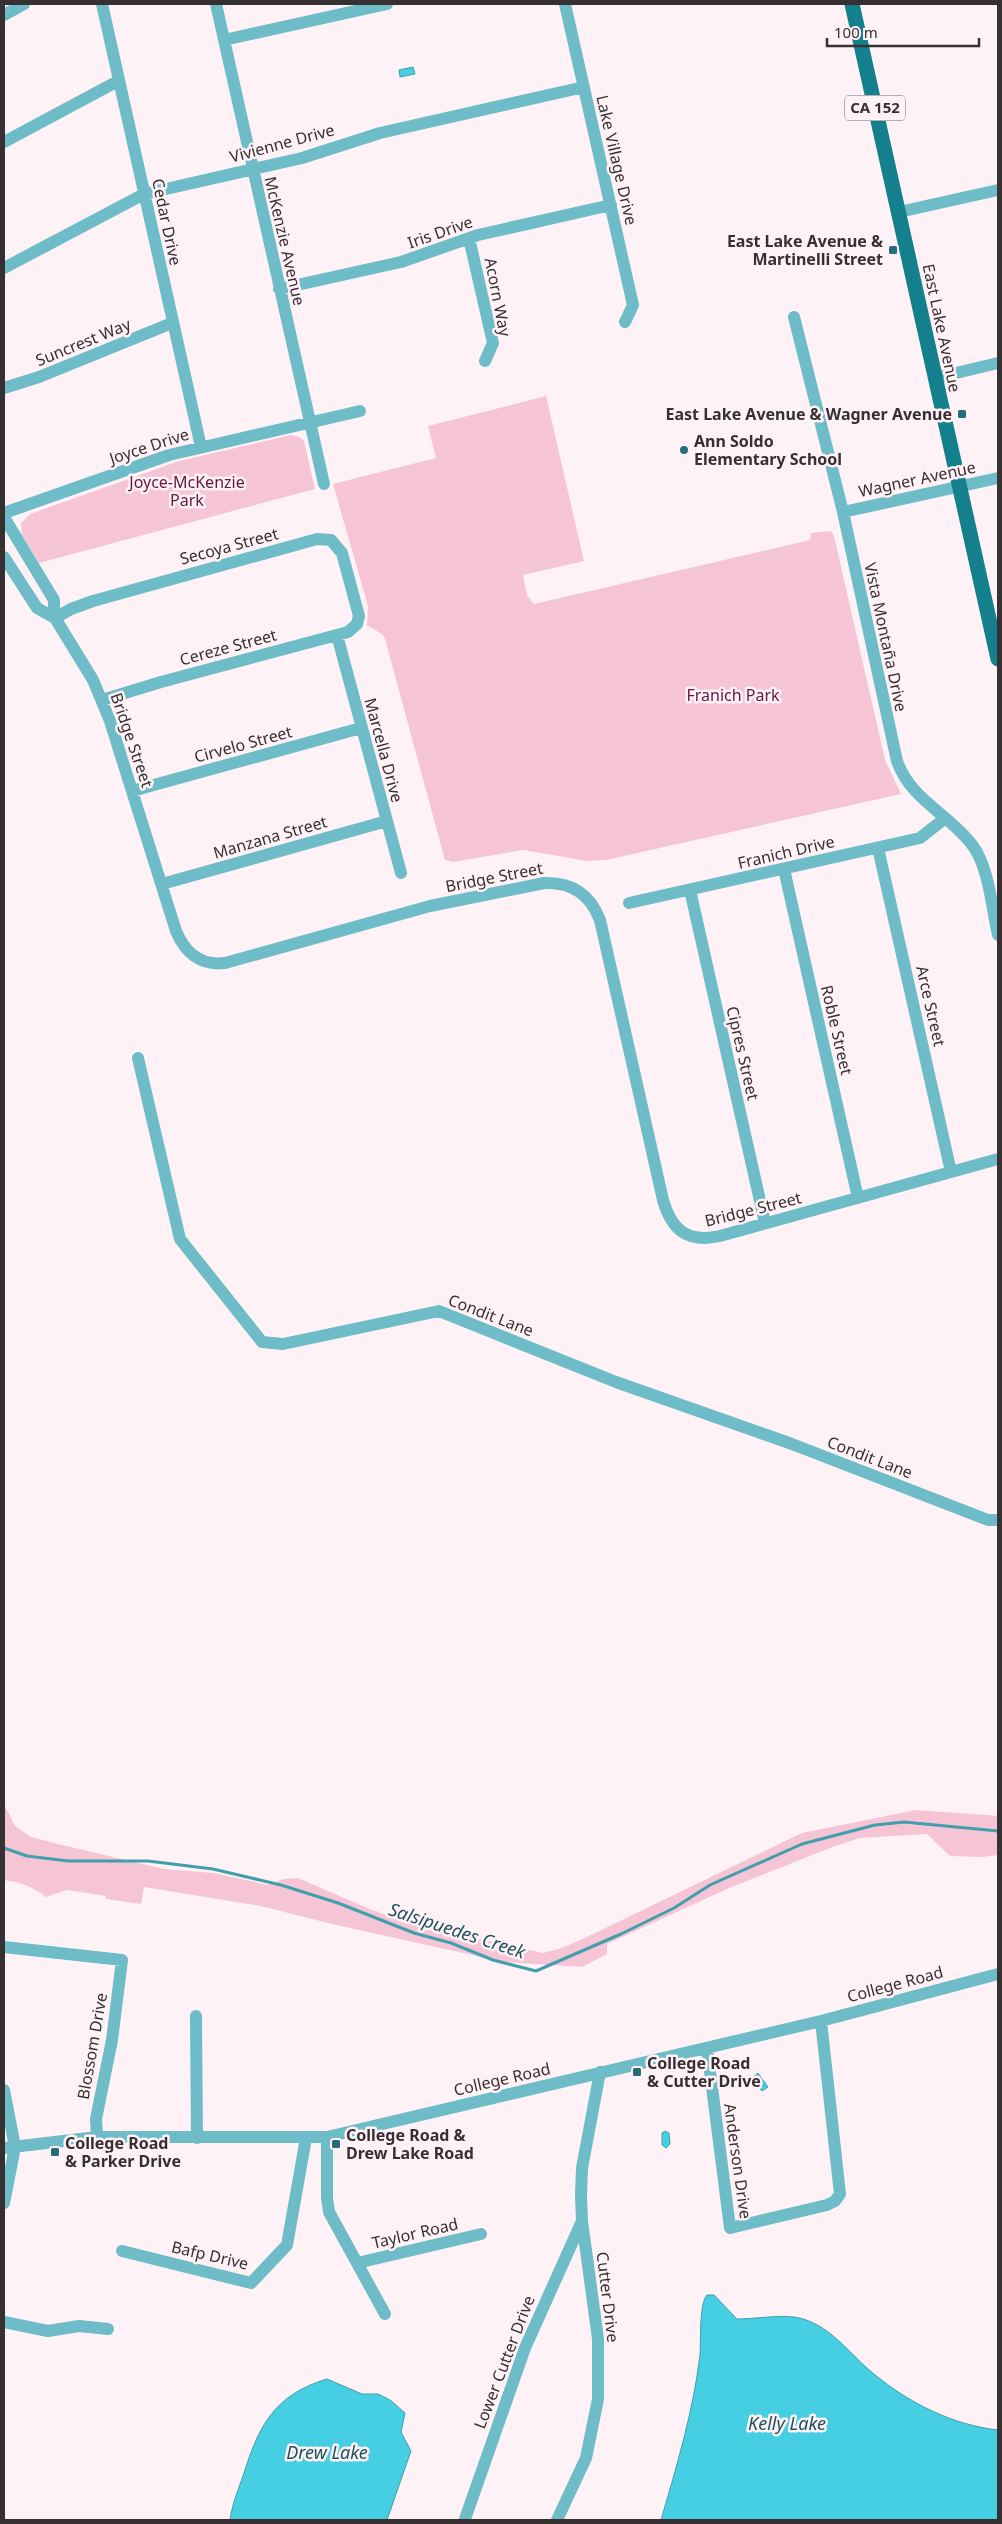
<svg xmlns="http://www.w3.org/2000/svg" width="1002" height="2524" font-family="'Noto Sans',sans-serif">
  <style>
    .green { fill: #f6c5d5 }
    .water { fill: #46cee2; stroke: #419fad }
    .lines { fill: none; stroke-linecap: round; stroke-linejoin: round }
    .stream { stroke: #419fad; stroke-width: 3 }
    .minor { stroke: #6dbcc8; stroke-width: 12 }
    .major { stroke: #14808e; stroke-width: 15 }
    .poi-dot { fill: #256e78; stroke: #fef2f6; stroke-width: 2 }
    .labels { text-anchor: middle; stroke-width: 5; stroke-linejoin: round; paint-order: stroke }
    .shield { fill: #fef2f6; stroke: #726a6d; stroke-width: 1 }
    .shield-label { font-size: 15px; font-weight: bold; fill: #363032 }
    .street-label { font-size: 16px; fill: #363032; stroke: #fef2f6 }
    .poi-label { font-size: 16px; font-weight: bold; fill: #363032; stroke: #fef2f6; text-anchor: start }
    .park-label { font-size: 16px; fill: #66163b; stroke: #fef2f6 }
    .water-label { font-size: 18px; font-style: italic; fill: #1a535b; stroke: #fef2f6 }
  </style>
  <rect width="100%" height="100%" fill="#fef2f6"/>
  <path class="green" d="M 546,396 L 584,561 L 523,575 L 527,595 L 534,604 L 806,541 L 810,539 L 811,533 L 831,531 L 834,536 L 885,760 L 901,794 L 606,860 L 587,861 L 523,850 L 453,862 L 445,860 L 385,639 L 383,635 L 367,625 L 368,606 L 333,484 L 436,458 L 428,426 Z
    M 291,435 L 299,437 L 304,441 L 315,489 L 39,563 L 22,535 L 21,523 L 30,514 L 179,461 Z
    M 4,1804 L 15,1826 L 31,1837 L 58,1844 L 164,1869 L 214,1873 L 268,1885 L 284,1879 L 298,1878 L 372,1910 L 418,1926 L 543,1953 L 562,1948 L 591,1935 L 802,1833 L 916,1810 L 998,1816 L 998,1855 L 982,1857 L 950,1856 L 927,1834 L 860,1838 L 835,1846 L 729,1888 L 607,1944 L 607,1954 L 582,1967 L 504,1962 L 332,1924 L 261,1906 L 144,1887 L 141,1904 L 106,1899 L 106,1896 L 67,1890 L 46,1897 C 34,1887 19,1882 4,1880 Z"/>
  <path class="water" d="M 413,67 L 415,74 L 400,77 L 399,70 Z
    M 758,2073 L 768,2087 L 762,2091 L 754,2082 L 753,2077 Z
    M 665,2131 L 669,2133 L 670,2144 L 666,2148 L 662,2145 L 662,2133 Z
    M 707,2295 L 714,2295 L 737,2319 C 755,2319 776,2315 794,2317 C 829,2322 849,2354 874,2374 C 909,2403 953,2425 998,2430 L 998,2520 L 661,2520 C 677,2465 693,2412 700,2355 C 701,2342 699,2303 707,2295 Z
    M 327,2379 L 362,2394 L 378,2394 L 390,2400 L 405,2413 L 401,2432 L 411,2451 L 387,2520 L 230,2520 C 232,2505 238,2490 243,2476 C 259,2425 274,2395 327,2379 Z"/>
  <g class="lines">
    <path class="stream" d="M 4,1848 L 27,1856 L 68,1861 L 148,1861 L 213,1869 L 281,1885 L 338,1903 L 414,1933 L 451,1943 L 493,1960 L 536,1971 L 621,1934 L 674,1908 L 710,1885 L 802,1844 L 875,1825 L 904,1822 L 998,1831"/>
    <path class="minor" d="M 102,4 L 201,447
      M 216,4 L 324,484
      M 565,4 L 633,305 L 625,322
      M 4,15 L 24,4
      M 224,40 L 387,4
      M 4,142 L 118,81
      M 899,212 L 998,190
      M 469,238 L 493,343 L 485,361
      M 4,268 L 144,194 L 302,158 L 380,133 L 584,87
      M 279,289 L 401,262 L 478,235 L 611,205
      M 794,317 L 843,512 L 897,761 C 911,801 950,814 973,846 C 989,868 992,909 998,935
      M 935,378 L 998,363
      M 4,388 L 39,377 L 172,323
      M 843,512 L 998,478
      M 4,513 L 169,455 L 360,411
      M 4,517 L 54,600 L 54,616
      M 4,557 L 37,608 L 55,618 L 93,680 L 110,721 L 176,931 C 185,953 201,966 225,963 L 430,906 L 544,883 C 572,882 590,894 600,920 L 663,1200 C 672,1231 688,1243 720,1236 L 998,1159
      M 55,618 L 71,609 L 93,601 L 317,539 L 331,540 L 342,553 L 359,616 L 357,624 L 348,632 L 161,682 L 102,700
      M 337,635 L 401,873
      M 132,791 L 361,728
      M 878,848 L 951,1172
      M 784,869 L 858,1198
      M 162,884 L 387,821
      M 690,890 L 765,1223
      M 629,903 L 920,838 L 944,819
      M 138,1058 L 180,1239 L 262,1342 L 283,1344 L 439,1311 L 616,1382 L 792,1444 L 988,1520 L 998,1520
      M 4,1947 L 122,1960 L 112,2040 L 96,2119 L 97,2137
      M 196,2016 L 197,2138
      M 707,2048 L 730,2228 L 827,2205 L 835,2201 L 840,2194 L 821,2021
      M 4,2090 L 15,2147 L 4,2203
      M 327,2137 L 327,2198 L 329,2212 L 385,2314
      M 4,2148 L 97,2137 L 327,2137 L 821,2021 L 998,1974
      M 122,2251 L 251,2283 L 287,2245 L 306,2138
      M 357,2263 L 481,2234
      M 4,2322 L 48,2331 L 79,2326 L 108,2329
      M 465,2519 L 525,2348 L 582,2221
      M 557,2520 L 586,2458 L 598,2399 L 598,2339 L 582,2221 L 581,2195 L 582,2168 L 600,2072"/>
    <path class="major" d="M 852,4 L 998,659"/>
  </g>
  <g class="poi-dot">
    <rect x="888" y="245" width="10" height="10" rx="2.5"/>
    <rect x="957" y="409" width="10" height="10" rx="2.5"/>
    <circle cx="684" cy="450" r="5"/>
    <rect x="632" y="2067" width="10" height="10" rx="2.5"/>
    <rect x="331" y="2139" width="10" height="10" rx="2.5"/>
    <rect x="50" y="2147" width="10" height="10" rx="2.5"/>
  </g>
  <g class="labels">
    <rect class="shield" x="845" y="95.5" width="60" height="25" rx="4"/>
    <g class="shield-label">
      <text x="875" y="113">CA 152</text>
    </g>
    <g class="street-label">
      <text transform="translate(282 143) rotate(-15)" y="6">Vivienne Drive</text>
      <text transform="translate(617 160) rotate(77)" y="6">Lake Village Drive</text>
      <text transform="translate(167 222) rotate(78)" y="6">Cedar Drive</text>
      <text transform="translate(440 232) rotate(-19)" y="6">Iris Drive</text>
      <text transform="translate(285 241) rotate(77)" y="6">McKenzie Avenue</text>
      <text transform="translate(498 297) rotate(79)" y="6">Acorn Way</text>
      <text transform="translate(942 328) rotate(78)" y="6">East Lake Avenue</text>
      <text transform="translate(83 342) rotate(-22)" y="6">Suncrest Way</text>
      <text transform="translate(149 446) rotate(-18)" y="6">Joyce Drive</text>
      <text transform="translate(917 479) rotate(-12)" y="6">Wagner Avenue</text>
      <text transform="translate(229 546) rotate(-15)" y="6">Secoya Street</text>
      <text transform="translate(886 637) rotate(78)" y="6">Vista Montaña Drive</text>
      <text transform="translate(228 647) rotate(-15)" y="6">Cereze Street</text>
      <text transform="translate(132 740) rotate(71)" y="6">Bridge Street</text>
      <text transform="translate(243 744) rotate(-15)" y="6">Cirvelo Street</text>
      <text transform="translate(384 750) rotate(75)" y="6">Marcella Drive</text>
      <text transform="translate(270 837) rotate(-16)" y="6">Manzana Street</text>
      <text transform="translate(786 852) rotate(-13)" y="6">Franich Drive</text>
      <text transform="translate(494 877) rotate(-11)" y="6">Bridge Street</text>
      <text transform="translate(931 1006) rotate(77)" y="6">Arce Street</text>
      <text transform="translate(837 1030) rotate(77)" y="6">Roble Street</text>
      <text transform="translate(743 1053) rotate(77)" y="6">Cipres Street</text>
      <text transform="translate(753 1209) rotate(-14)" y="6">Bridge Street</text>
      <text transform="translate(491 1315) rotate(21)" y="6">Condit Lane</text>
      <text transform="translate(870 1457) rotate(21)" y="6">Condit Lane</text>
      <text transform="translate(895 1984) rotate(-15)" y="6">College Road</text>
      <text transform="translate(92 2046) rotate(-80)" y="6">Blossom Drive</text>
      <text transform="translate(502 2079) rotate(-13)" y="6">College Road</text>
      <text transform="translate(738 2161) rotate(82)" y="6">Anderson Drive</text>
      <text transform="translate(415 2233) rotate(-13)" y="6">Taylor Road</text>
      <text transform="translate(210 2255) rotate(13)" y="6">Bafp Drive</text>
      <text transform="translate(608 2297) rotate(83)" y="6">Cutter Drive</text>
      <text transform="translate(504 2362) rotate(-69)" y="6">Lower Cutter Drive</text>
    </g>
    <g class="poi-label">
      <text x="883" y="247" text-anchor="end">East Lake Avenue &amp;<tspan x="883" dy="18">Martinelli Street</tspan></text>
      <text x="952" y="420" text-anchor="end">East Lake Avenue &amp; Wagner Avenue</text>
      <text x="694" y="447">Ann Soldo<tspan x="694" dy="18">Elementary School</tspan></text>
      <text x="647" y="2069">College Road<tspan x="647" dy="18">&amp; Cutter Drive</tspan></text>
      <text x="346" y="2141">College Road &amp;<tspan x="346" dy="18">Drew Lake Road</tspan></text>
      <text x="65" y="2149">College Road<tspan x="65" dy="18">&amp; Parker Drive</tspan></text>
    </g>
    <g class="park-label">
      <text x="187" y="488">Joyce-McKenzie<tspan x="187" dy="18">Park</tspan></text>
      <text x="733" y="701">Franich Park</text>
    </g>
    <g class="water-label">
      <text transform="translate(457 1931) rotate(18)" y="6">Salsipuedes Creek</text>
      <text x="787" y="2430">Kelly Lake</text>
      <text x="327" y="2459">Drew Lake</text>
    </g>
  </g>
  <rect width="1002" height="2524" fill="none" stroke="#363032" stroke-width="10"/>
  <path d="M827 38v8h152v-8" fill="none" stroke="#363032" stroke-width="2.5"/>
  <text x="834" y="38" font-size="15" fill="#363032" stroke="#fef2f6" stroke-width="4" paint-order="stroke">100 m</text>
</svg>
